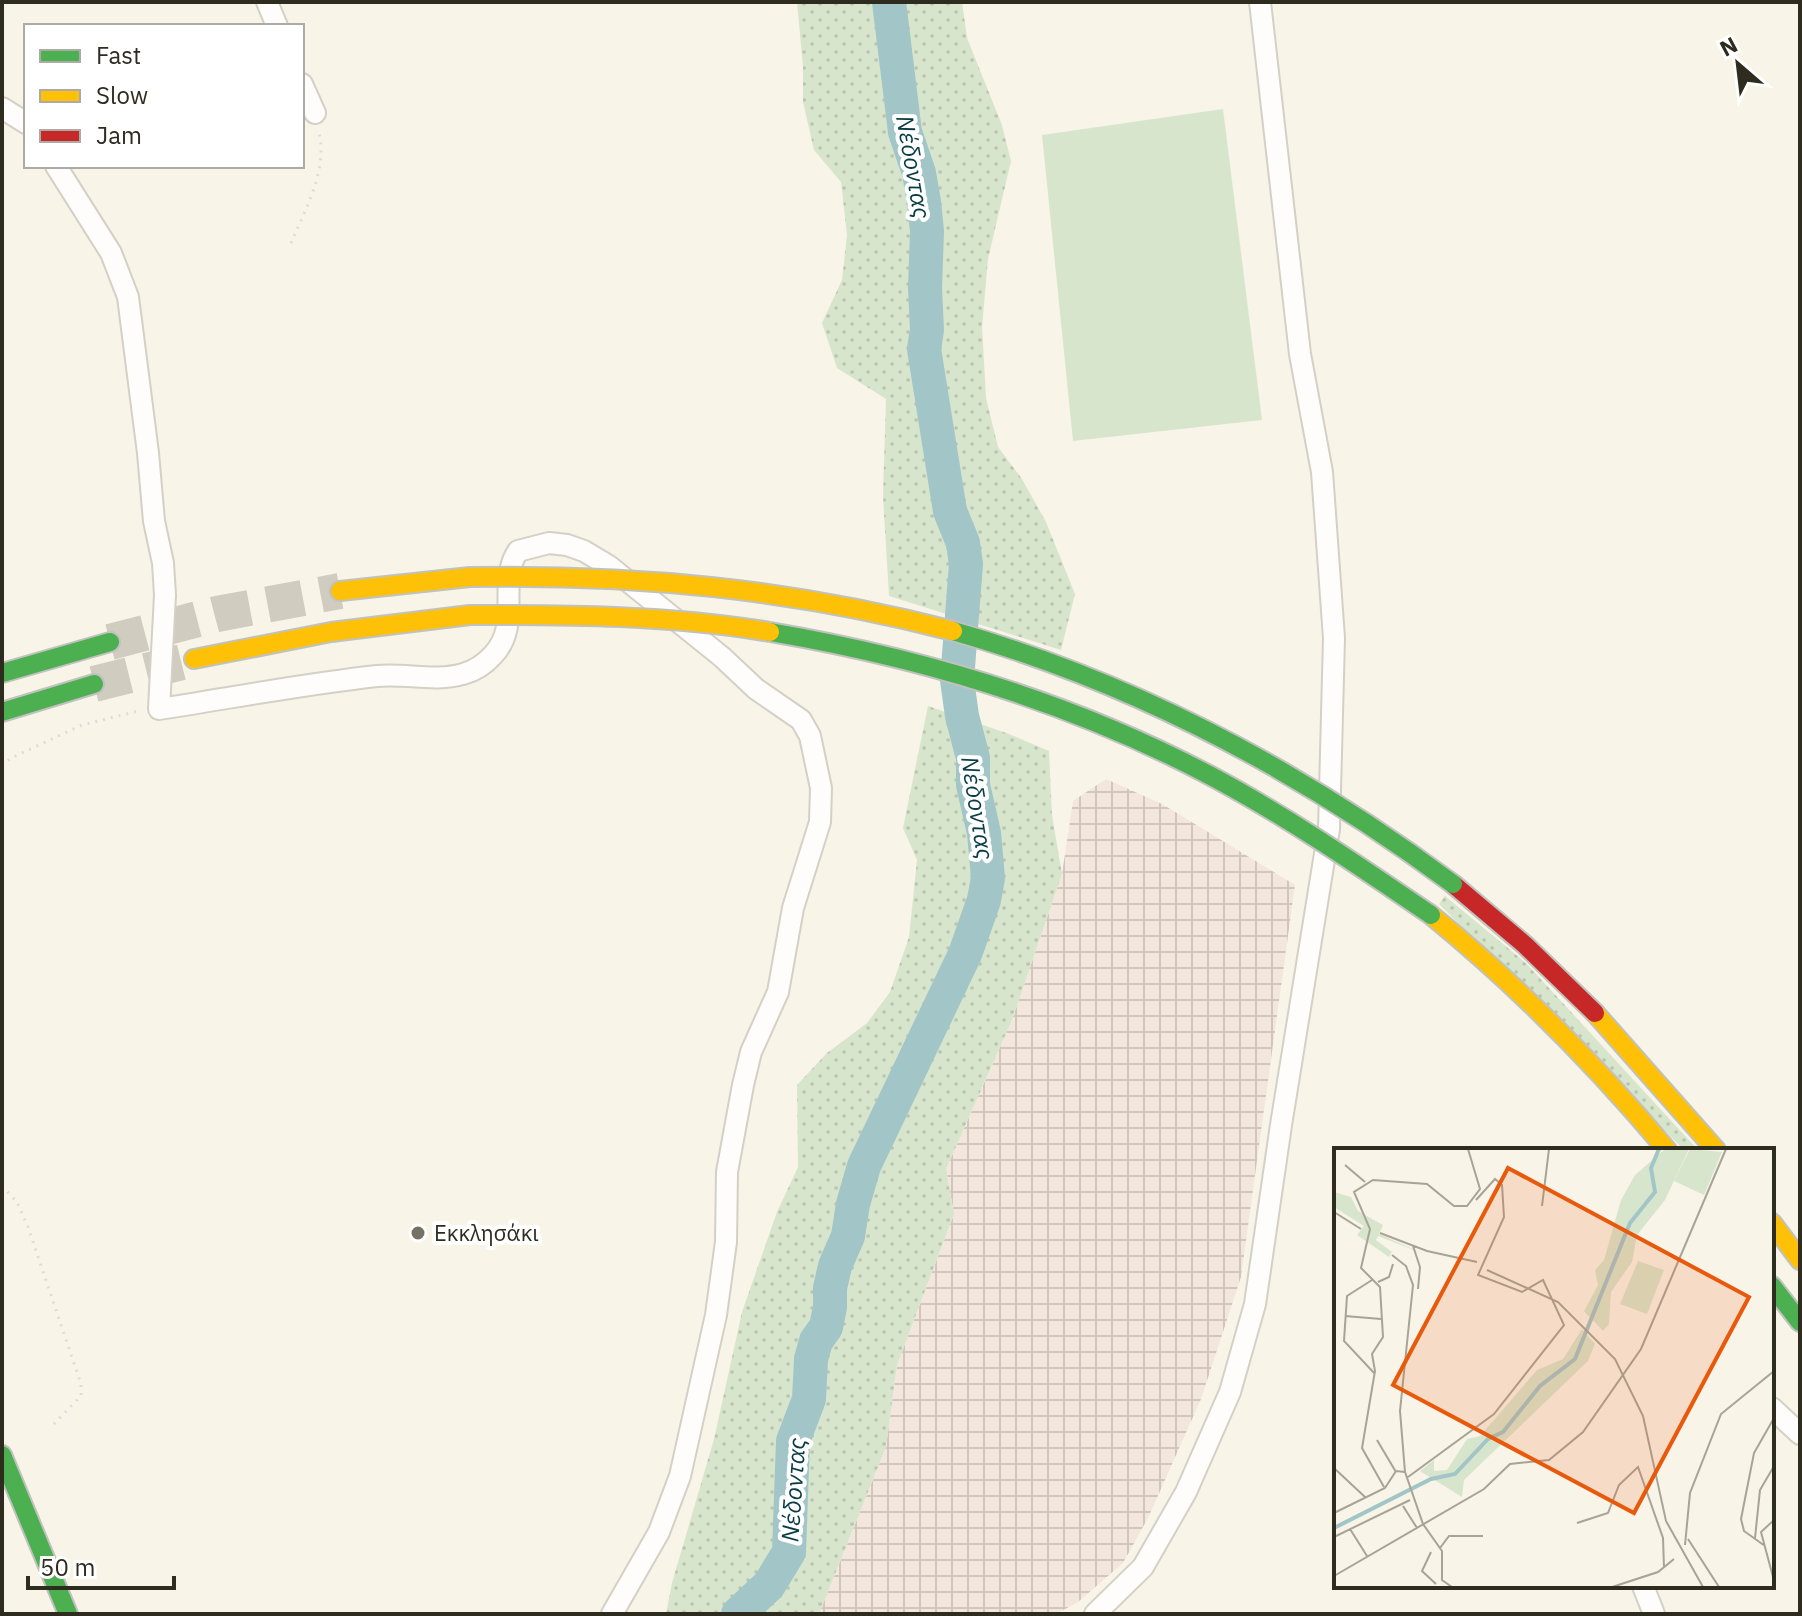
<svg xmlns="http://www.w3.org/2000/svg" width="1802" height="1616" font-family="'IBM Plex Sans',sans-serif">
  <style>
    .industrial { fill: url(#industrial-grid) }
    .grass { fill: url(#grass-dots) }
    .pitch { fill: #d8e5cd }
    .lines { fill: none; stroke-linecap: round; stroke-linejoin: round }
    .river { stroke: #a2c5c8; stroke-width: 34 }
    .highway-tunnel { stroke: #d0ccbf; stroke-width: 36; stroke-dasharray: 36 18; stroke-linecap: butt }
    .street-casing { stroke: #d4d0c5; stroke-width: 24 }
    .fast-casing { stroke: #c0c2bf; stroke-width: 22 }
    .slow-casing { stroke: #c0c2bf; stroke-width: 22 }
    .jam-casing { stroke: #c0c2bf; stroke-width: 22 }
    .path { stroke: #dedcd9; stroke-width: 3; stroke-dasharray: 2 6; stroke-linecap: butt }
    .street { stroke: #fefdfb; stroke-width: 20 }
    .fast { stroke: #4caf50; stroke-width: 18 }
    .slow { stroke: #ffc107; stroke-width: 18 }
    .jam { stroke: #c62828; stroke-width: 18 }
    .fast-bridge-casing { stroke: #c0c2bf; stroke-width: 22; stroke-linecap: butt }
    .slow-bridge-casing { stroke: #c0c2bf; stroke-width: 22; stroke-linecap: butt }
    .fast-bridge { stroke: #4caf50; stroke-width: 18 }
    .slow-bridge { stroke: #ffc107; stroke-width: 18 }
    .poi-dot { fill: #757165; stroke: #fff; stroke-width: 3 }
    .labels { text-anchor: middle; stroke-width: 8; stroke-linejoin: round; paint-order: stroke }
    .poi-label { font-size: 22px; fill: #2e2b1f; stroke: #fff; text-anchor: start }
    .water-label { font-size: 24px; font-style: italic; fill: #093c44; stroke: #fff }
    .inset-river { fill: none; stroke: #a2c5c8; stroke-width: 4 }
    .inset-road { fill: none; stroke: #a7a497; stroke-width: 2 }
    .view { fill: #e8590c; fill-opacity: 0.15; stroke: #e8590c; stroke-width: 4 }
    .inset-edge { fill: none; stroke: #2e2b1f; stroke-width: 4 }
  </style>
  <defs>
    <pattern id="industrial-grid" width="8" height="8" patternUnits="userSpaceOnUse" patternTransform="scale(2)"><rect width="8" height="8" fill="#f3e6dd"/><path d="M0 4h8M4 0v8" fill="none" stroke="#d1c5bd"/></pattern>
    <pattern id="grass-dots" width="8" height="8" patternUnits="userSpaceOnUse" patternTransform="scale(2)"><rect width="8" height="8" fill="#d8e5cd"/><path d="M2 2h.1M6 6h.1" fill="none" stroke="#bac5b0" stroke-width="1.8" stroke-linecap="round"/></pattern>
  </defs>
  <rect width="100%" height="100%" fill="#f8f4e7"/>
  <path class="industrial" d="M 1106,779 L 1162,804 L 1295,885 L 1241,1277 L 1201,1399 L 1148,1518 L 1123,1563 L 1078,1602 L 1056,1614 L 819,1614 L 886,1447 L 897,1365 L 954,1214 L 946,1169 L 1012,1020 L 1062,874 L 1073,801 Z"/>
  <path class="grass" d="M 797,2 L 962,2 L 967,38 L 1002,125 L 1011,161 L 988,259 L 982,327 L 986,398 L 998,447 L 1022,479 L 1046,522 L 1075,594 L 1061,650 L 889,596 L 883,496 L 886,399 L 837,368 L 822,323 L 842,280 L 847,235 L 841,182 L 814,150 L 803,102 L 803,67 Z
    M 928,706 L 1009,734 L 1049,751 L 1052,815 L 1062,874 L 1012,1020 L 946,1169 L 954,1214 L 897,1365 L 886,1447 L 819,1614 L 666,1614 L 672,1583 L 714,1439 L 742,1312 L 777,1212 L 798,1167 L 797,1085 L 827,1053 L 867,1023 L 890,992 L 909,937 L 917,860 L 903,828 Z
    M 1445,896 L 1526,963 L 1698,1150 L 1684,1150 L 1439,904 Z"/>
  <path class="pitch" d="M 1223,109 L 1262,420 L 1073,441 L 1042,135 Z"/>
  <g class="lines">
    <path class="river" d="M 738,1614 L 769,1585 L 789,1552 L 793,1441 L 809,1399 L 811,1359 L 816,1341 L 826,1327 L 830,1307 L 830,1288 L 835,1266 L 848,1236 L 853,1204 L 864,1166 L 965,954 L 984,900 L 988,878 L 984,833 L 973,785 L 973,758 L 962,716 L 957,680 L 966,564 L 963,543 L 950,511 L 924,349 L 927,330 L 925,288 L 927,231 L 924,202 L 919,173 L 905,132 L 889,2"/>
    <path class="highway-tunnel" d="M 110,642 L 217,614 L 340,591
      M 94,684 L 194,659"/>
    <g class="street-casing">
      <path id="street" d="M 267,2 L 277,26
        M 302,84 L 315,113
        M 2,108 L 26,123
        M 56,166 L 111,253 L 128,297 L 148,453 L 154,521 L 163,563 L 165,595 L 159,709 C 231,698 304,684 377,676 C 405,673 435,682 463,674 C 474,671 485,664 493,655 C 522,625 497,582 518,551 L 549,543 L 567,545 L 584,551 L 609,566 L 722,657 L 756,689 L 801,720 L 810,736 L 821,788 L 820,822 L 793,908 L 778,992 L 751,1052 L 743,1085 L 727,1172 L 726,1242 L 716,1315 L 680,1476 L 659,1532 L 612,1614
        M 1772,1408 L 1800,1434
        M 1643,1586 L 1654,1614
        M 1095,1614 L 1143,1567 L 1186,1492 L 1230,1392 L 1255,1304 L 1281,1125 L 1329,829 L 1334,638 L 1322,472 L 1300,354 L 1260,2"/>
    </g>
    <g class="fast-casing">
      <path id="fast" d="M 2,673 L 110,642
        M 2,712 L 94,684
        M 1772,1286 L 1800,1322
        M 2,1455 L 68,1614"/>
    </g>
    <g class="slow-casing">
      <path id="slow" d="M 340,591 L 470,577
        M 194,659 L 331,632 L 470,615
        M 1431,915 C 1518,986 1595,1064 1667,1150
        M 1595,1013 L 1716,1150
        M 1772,1223 L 1800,1260"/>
    </g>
    <g class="jam-casing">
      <path id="jam" d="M 1453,884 L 1525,945 L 1595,1013"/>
    </g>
    <path class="path" d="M 291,243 C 305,210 328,170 319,133
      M 2,766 L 11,758 L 82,725 L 138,711
      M 2,1186 L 17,1202 L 28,1227 L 81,1384 L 81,1396 L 51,1427"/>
    <use href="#street" class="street"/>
    <use href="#fast" class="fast"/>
    <use href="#slow" class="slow"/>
    <use href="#jam" class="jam"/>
    <g class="fast-bridge-casing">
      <path id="fast-bridge" d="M 953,631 C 1136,683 1301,771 1453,884
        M 770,632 C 923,658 1073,703 1211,776 C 1288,817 1359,866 1431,915"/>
    </g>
    <g class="slow-bridge-casing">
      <path id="slow-bridge" d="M 470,577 C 636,574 792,589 953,631
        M 470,615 C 570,615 670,615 770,632"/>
    </g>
    <use href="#fast-bridge" class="fast-bridge"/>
    <use href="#slow-bridge" class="slow-bridge"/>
  </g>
  <circle class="poi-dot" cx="418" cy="1233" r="8"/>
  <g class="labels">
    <g class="poi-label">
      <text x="434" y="1241">Εκκλησάκι</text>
    </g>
    <g class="water-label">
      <text transform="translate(913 167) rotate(80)" y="8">Νέδoντας</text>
      <text transform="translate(977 808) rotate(81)" y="8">Νέδoντας</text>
      <text transform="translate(794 1490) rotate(-86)" y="8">Νέδoντας</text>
    </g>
  </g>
  <g transform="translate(1334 1148)">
    <rect width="440" height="440" fill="#f8f4e7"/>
    <path d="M 331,1 L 355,1 L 331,52 L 303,87 L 298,114 L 277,144 L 275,176 L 269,183 L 250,163 L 264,137 L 261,122 L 270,112 L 287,52 L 301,27 ZM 0,44 L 17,49 L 24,63 L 49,77 L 45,86 L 92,107 L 44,88 L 42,92 L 58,104 L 55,109 L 23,87 L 30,78 L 0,59 ZM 248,181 L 261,196 L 254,213 L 130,332 L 128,349 L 86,323 L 100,312 L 100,323 L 113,322 L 133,291 L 146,288 L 203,222 L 229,211 Z" fill="#d8e5cd"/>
    <path d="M 356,1 L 388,4 L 370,47 L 340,33 ZM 304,113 L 330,122 L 313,166 L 286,156 Z" fill="#d8e5cd"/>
    <path class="inset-river" d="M 0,380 L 97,331 L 121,326 L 154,291 L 169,284 L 206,238 L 241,211 L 296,75 L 321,44 L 317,20 L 325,1"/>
    <path class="inset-road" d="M 11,17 L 31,34M 208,58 L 215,1M 0,64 L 27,81M 46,85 L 93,103 L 143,114M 79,98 L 86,119 L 84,141M 58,107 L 72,118 L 79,137 L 66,263 L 71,324M 153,122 L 224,154 L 281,211 L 309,268 L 332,373 L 369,439M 38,132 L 13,148 L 10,193 L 41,226M 44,134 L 55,129 L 59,116M 11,168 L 47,171M 43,292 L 62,324M 0,320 L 31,349M 74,329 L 160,266 L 230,177 L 209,132 L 188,144 L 144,127 L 170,69 L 168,37 L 161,31 L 142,52M 50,339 L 28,300 L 41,223 L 38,206 L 49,189 L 46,139 L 27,120 L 36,81 L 20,44 L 39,32 L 93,36 L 120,58 L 133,58 L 146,41 L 134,1M 69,358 L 83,380M 0,365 L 51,340 L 62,323 L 71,324 L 89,376 L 108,403 L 108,432 L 118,439M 243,375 L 274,365 L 285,337 L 304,319 L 329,390 L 330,420M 16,381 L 33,408M 0,389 L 76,352M 421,390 L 426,342 L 440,318M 354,391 L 385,439M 351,397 L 356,345 L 387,266 L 440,223M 431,398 L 410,383 L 407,371 L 420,305 L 440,270M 106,400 L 115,388 L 149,388M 97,404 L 88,423 L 102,436M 0,428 L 150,341 L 176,316 L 215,312 L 249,284 L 307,201 L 392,1M 439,429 L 427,384 L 440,372M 278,439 L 324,424 L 340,411"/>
    <path class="view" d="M 174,20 L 415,149 L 300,365 L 59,237 Z"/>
    <rect width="440" height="440" class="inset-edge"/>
  </g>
  <rect width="1802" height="1616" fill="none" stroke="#2e2b1f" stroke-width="8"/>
  <rect x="24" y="24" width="280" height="144" fill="#ffffff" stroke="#abaaa5" stroke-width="2"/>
  <rect x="40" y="50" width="40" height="12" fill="#4caf50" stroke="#abaaa5" stroke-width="2"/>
  <text x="96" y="64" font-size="24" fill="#2e2b1f">Fast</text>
  <rect x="40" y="90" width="40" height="12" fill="#ffc107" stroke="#abaaa5" stroke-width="2"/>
  <text x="96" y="104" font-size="24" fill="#2e2b1f">Slow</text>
  <rect x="40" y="130" width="40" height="12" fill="#c62828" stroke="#abaaa5" stroke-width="2"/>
  <text x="96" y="144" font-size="24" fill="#2e2b1f">Jam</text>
  <g transform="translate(1738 64) rotate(332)" stroke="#ffffff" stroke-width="6" paint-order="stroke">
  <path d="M0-6L14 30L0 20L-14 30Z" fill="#2e2b1f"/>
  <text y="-12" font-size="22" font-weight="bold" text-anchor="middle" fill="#2e2b1f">N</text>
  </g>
  <path d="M28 1576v12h146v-12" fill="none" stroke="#2e2b1f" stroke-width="4"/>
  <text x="40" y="1576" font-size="24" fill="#2e2b1f" stroke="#ffffff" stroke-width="6" paint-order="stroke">50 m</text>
</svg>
